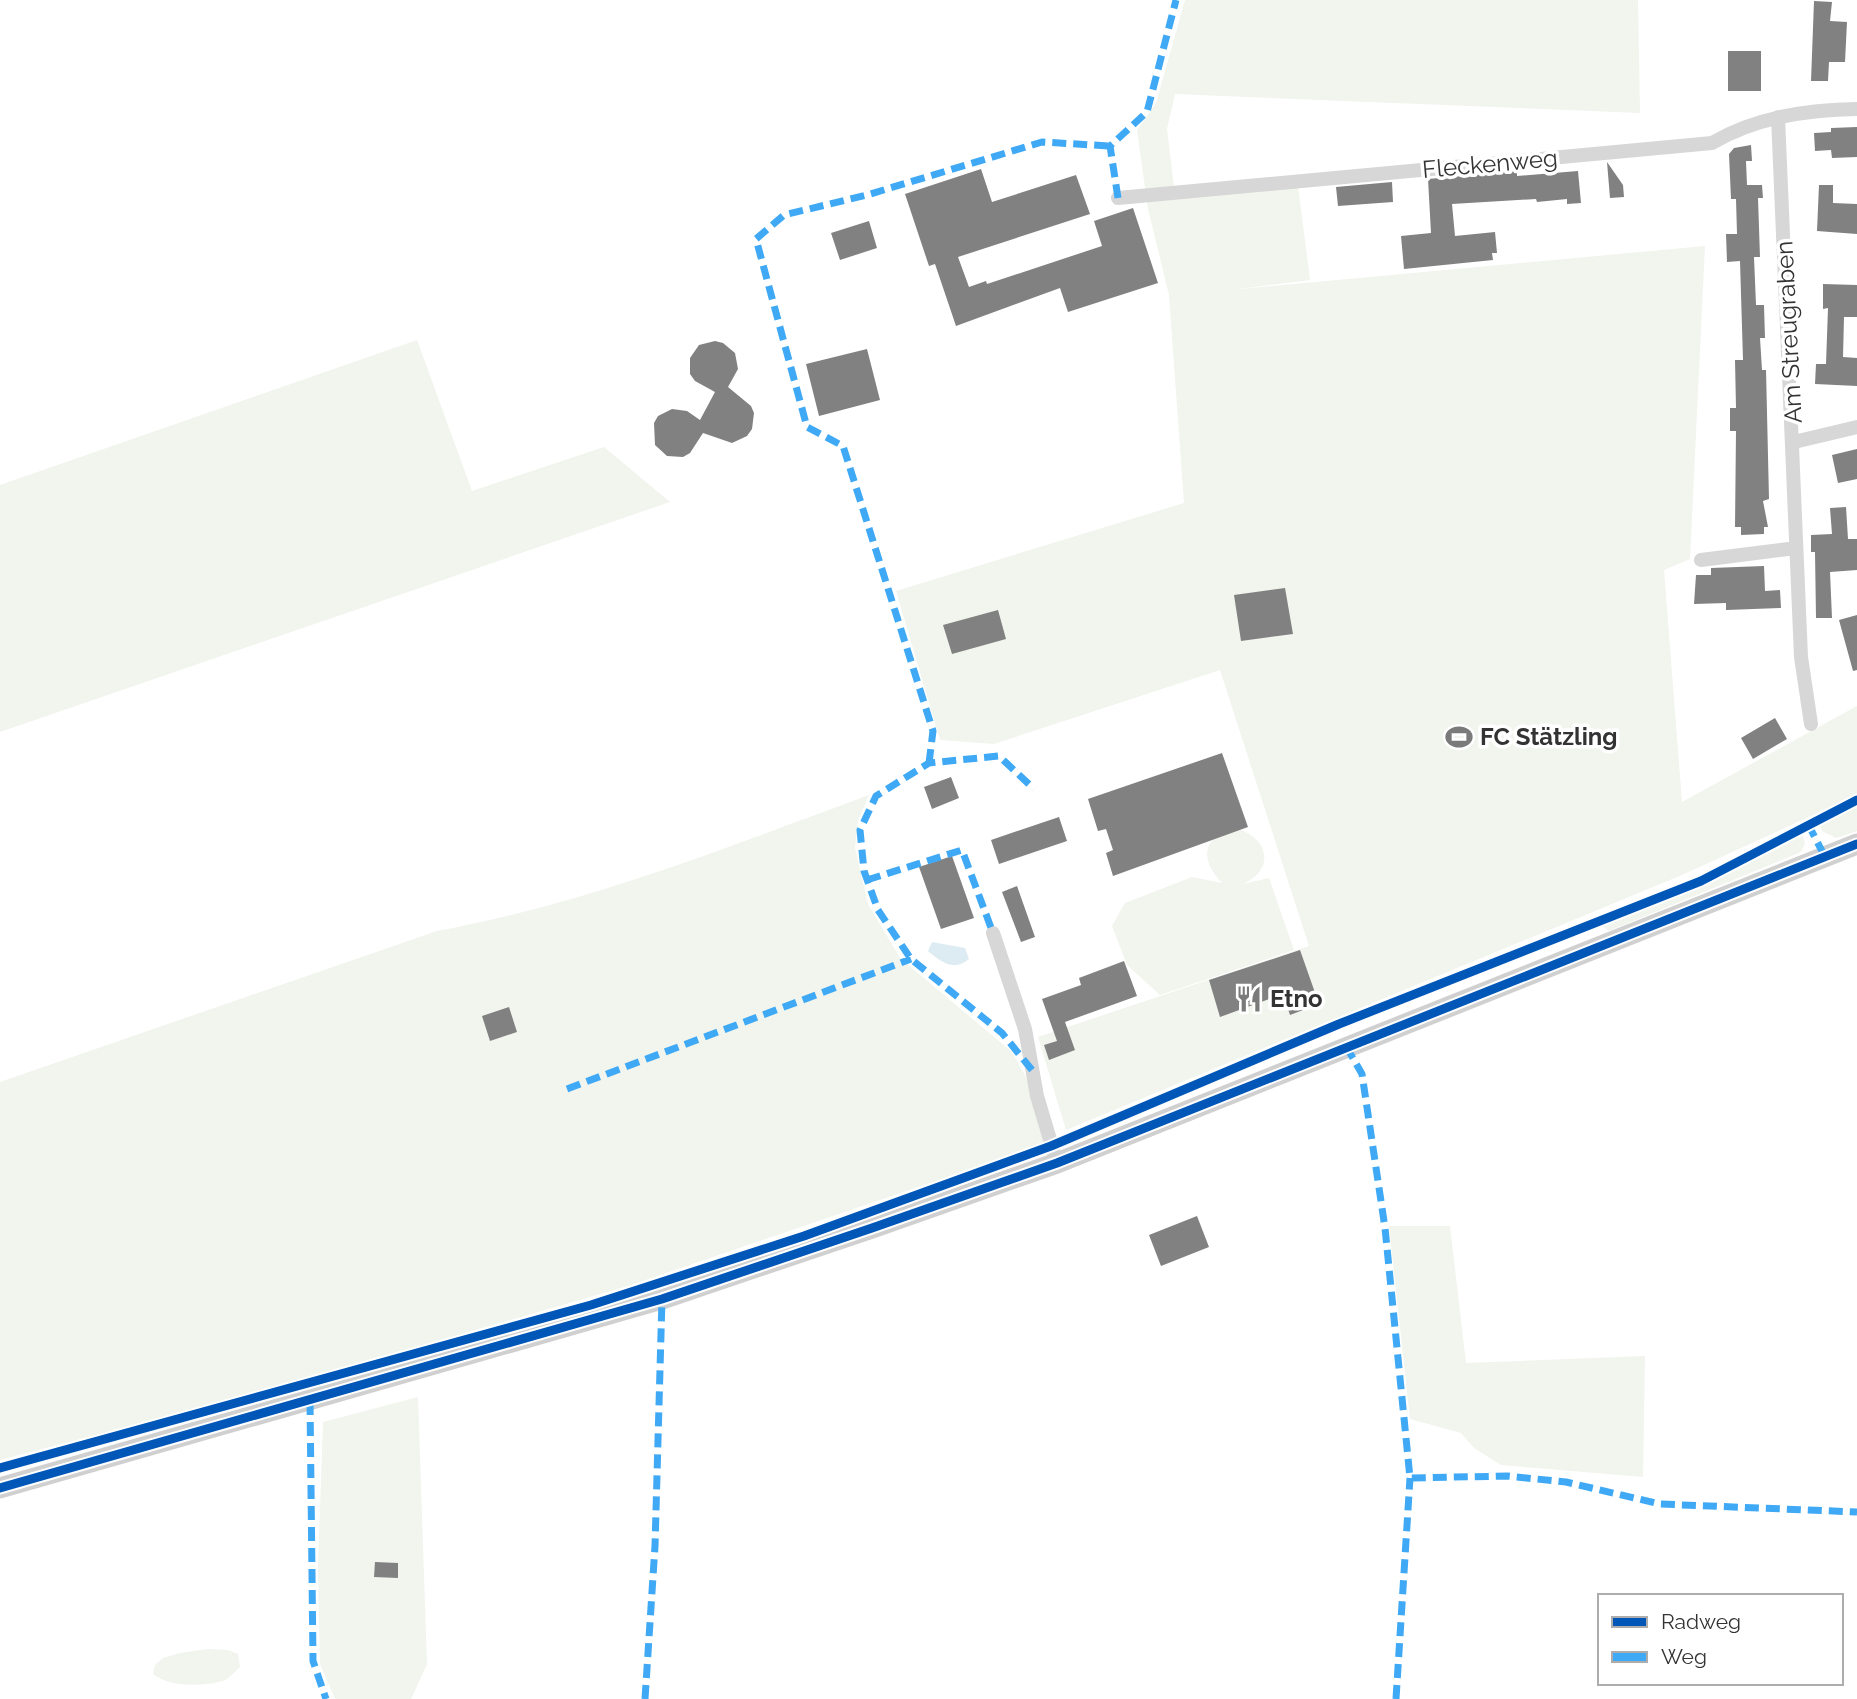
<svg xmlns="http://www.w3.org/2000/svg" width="1857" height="1699" font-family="Raleway,sans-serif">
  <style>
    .green { fill: #f1f5ed }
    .water { fill: #ddebf3 }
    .building { fill: #818181 }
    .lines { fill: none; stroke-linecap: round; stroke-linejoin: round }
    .street { stroke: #d7d7d7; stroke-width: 14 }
    .secondary { stroke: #d0d0d0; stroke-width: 21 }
    .quiet { stroke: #3fa9f5; stroke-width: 7; stroke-dasharray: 14 7; stroke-linecap: butt }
    .cycleway-casing { stroke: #fff; stroke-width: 13 }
    .cycleway { stroke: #0057b8; stroke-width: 9 }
    .labels { text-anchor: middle; stroke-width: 7; stroke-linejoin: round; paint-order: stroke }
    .street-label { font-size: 24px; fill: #333; stroke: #fff }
    .poi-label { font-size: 24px; font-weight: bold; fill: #333; stroke: #fff; text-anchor: start }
  </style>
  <rect width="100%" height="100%" fill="#fff"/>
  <path class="green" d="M 1185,0 L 1638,0 L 1640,113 L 1175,94 L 1167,129 L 1175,195 L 1298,186 L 1310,280 L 1239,289 L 1705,246 L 1690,559 L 1664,570 L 1682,802 L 1857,706 L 1857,795 L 1682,875 L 1066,1130 L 1038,1037 L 1309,946 L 1220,670 L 994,744 L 940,740 L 896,591 L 1184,503 L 1169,295 L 1148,209 L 1137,130 L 1156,103 Z
    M 417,340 L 472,491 L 604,447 L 670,502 L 0,732 L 0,485 Z
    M 869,795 L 858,821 L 855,848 L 868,904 L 900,958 L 1012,1052 L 1026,1077 L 1044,1144 L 628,1286 L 268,1390 L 0,1460 L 0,1082 L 437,931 C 589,903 725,848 869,795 Z
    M 1857,807 L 1857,831 L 1836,838 L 1822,831 L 1820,825 Z
    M 1233,828 C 1268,835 1277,869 1243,884 L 1269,878 L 1294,950 L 1160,995 L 1127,965 L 1112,926 L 1125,903 L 1192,877 L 1222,883 C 1201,861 1200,839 1233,828 Z
    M 1802,834 L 1805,843 L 1801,852 L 1609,931 L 1600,925 L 1671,897 Z
    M 1389,1226 L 1450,1226 L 1466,1363 L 1645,1356 L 1643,1477 L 1501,1465 L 1474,1448 L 1461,1433 L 1410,1419 Z
    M 418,1397 L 427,1664 L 411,1699 L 335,1699 L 320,1664 L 318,1568 L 323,1422 Z
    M 208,1649 L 228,1650 L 238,1654 L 240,1667 C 235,1671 229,1679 223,1681 C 203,1686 170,1688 153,1674 L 155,1665 L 163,1658 L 180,1653 Z"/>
  <path class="water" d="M 932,942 L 965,948 L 969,959 C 954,972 941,962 928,951 Z"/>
  <path class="building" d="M 1814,1 L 1832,2 L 1830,21 L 1847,22 L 1845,62 L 1829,62 L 1828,81 L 1811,81 Z
    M 1728,51 L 1761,51 L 1761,91 L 1728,91 Z
    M 1857,127 L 1857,157 L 1832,158 L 1831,150 L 1815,151 L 1814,133 L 1831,132 L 1831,128 Z
    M 1751,145 L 1752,161 L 1746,161 L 1747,185 L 1762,185 L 1763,198 L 1758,198 L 1760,257 L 1754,257 L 1756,305 L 1764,305 L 1765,338 L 1760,338 L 1762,370 L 1766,370 L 1769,499 L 1763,501 L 1768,527 L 1764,527 L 1764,534 L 1741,535 L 1741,527 L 1735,527 L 1736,431 L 1730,431 L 1730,408 L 1736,408 L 1735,360 L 1743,360 L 1740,261 L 1727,262 L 1726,234 L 1737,234 L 1736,199 L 1731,199 L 1729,154 L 1734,148 Z
    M 1607,162 L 1623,185 L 1624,197 L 1610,198 Z
    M 981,169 L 992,202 L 1076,175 L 1090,214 L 958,257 L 969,287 L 986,281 L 987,284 L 1102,246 L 1094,221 L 1133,208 L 1158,283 L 1068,312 L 1060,288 L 956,326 L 935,264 L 929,266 L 905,194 Z
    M 1517,171 L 1517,176 L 1578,171 L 1581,203 L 1567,204 L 1567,199 L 1537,202 L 1536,199 L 1452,204 L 1455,236 L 1495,232 L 1497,253 L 1492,253 L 1493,260 L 1404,269 L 1401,236 L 1431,233 L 1428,179 Z
    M 1392,182 L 1393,202 L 1338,206 L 1336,187 Z
    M 1819,185 L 1833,185 L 1833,203 L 1857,204 L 1857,234 L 1817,231 Z
    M 869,221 L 877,248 L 840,260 L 831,233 Z
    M 1823,284 L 1857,285 L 1857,317 L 1844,317 L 1843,357 L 1857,358 L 1857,386 L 1815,384 L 1816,364 L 1826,364 L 1828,308 L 1823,309 Z
    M 715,341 L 723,343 L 735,353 L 738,369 L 728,387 L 751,406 L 754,413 L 752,429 L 747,436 L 732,443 L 703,433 L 690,453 L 683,457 L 667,456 L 655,445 L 654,423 L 658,416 L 672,409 L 687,411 L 700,420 L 715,392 L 695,381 L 690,374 L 690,358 L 699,345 Z
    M 867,349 L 880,400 L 819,416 L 806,364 Z
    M 1857,449 L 1857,479 L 1838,483 L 1832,455 Z
    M 1846,507 L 1848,539 L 1857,539 L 1857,570 L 1830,572 L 1832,618 L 1816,618 L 1815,552 L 1811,552 L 1811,535 L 1832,534 L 1830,508 Z
    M 1764,566 L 1765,591 L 1780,590 L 1781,608 L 1726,610 L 1726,603 L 1694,604 L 1696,575 L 1711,575 L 1711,568 Z
    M 1285,588 L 1293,634 L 1241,641 L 1234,595 Z
    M 998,610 L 1006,639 L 952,654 L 943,625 Z
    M 1857,615 L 1857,670 L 1853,671 L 1839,620 Z
    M 1775,718 L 1787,739 L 1753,759 L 1741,738 Z
    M 1222,753 L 1248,827 L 1113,876 L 1106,853 L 1113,850 L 1106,829 L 1098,831 L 1088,799 Z
    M 951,777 L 959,798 L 932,809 L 924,787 Z
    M 1059,817 L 1067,841 L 999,864 L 991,840 Z
    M 952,856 L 974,918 L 941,929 L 919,867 Z
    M 1017,886 L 1035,937 L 1021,942 L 1002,892 Z
    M 1300,950 L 1319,1004 L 1290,1015 L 1283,994 L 1220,1017 L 1209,980 Z
    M 1124,961 L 1137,996 L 1065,1022 L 1075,1050 L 1049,1060 L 1044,1045 L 1057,1041 L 1042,999 L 1081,985 L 1079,978 Z
    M 509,1007 L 517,1032 L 490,1041 L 482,1016 Z
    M 1197,1216 L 1209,1247 L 1161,1266 L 1149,1235 Z
    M 375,1562 L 398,1563 L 398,1578 L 374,1577 Z"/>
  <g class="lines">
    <path class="street" d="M 1778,117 L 1801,657 L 1811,724
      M 1118,198 L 1712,143 C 1756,117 1807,110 1857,109
      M 1794,442 L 1857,427
      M 1701,560 L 1796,548
      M 993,933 L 1025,1029 L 1037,1096 L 1057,1163"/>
    <path class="secondary" d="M 0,1488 L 662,1299 L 872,1228 L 1057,1163 L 1857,844"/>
    <path class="quiet" d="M 1118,198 L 1110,146 L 1147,112 L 1176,0
      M 929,763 L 933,731 L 843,446 L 807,427 L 756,239 L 784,215 L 867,195 L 1042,142 L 1110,146
      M 1808,824 L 1825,857
      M 867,880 L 962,850 L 993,933
      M 1346,1046 L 1362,1074 L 1385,1228 L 1410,1478 L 1507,1476 L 1566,1482 L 1660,1504 L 1857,1512
      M 1032,1070 L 1002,1033 L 911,959 L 878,910 L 864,871 L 860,830 L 876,796 L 929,763 L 999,756 L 1034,789
      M 567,1089 L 911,959
      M 310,1401 L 313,1661 L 326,1699
      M 645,1699 L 655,1546 L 662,1299
      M 1396,1699 L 1410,1478"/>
    <g class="cycleway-casing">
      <path id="cycleway" d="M 0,1468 L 591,1305 L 804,1236 L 1051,1146 L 1339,1024 L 1701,881 L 1857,800
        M 0,1488 L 662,1299 L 872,1228 L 1057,1163 L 1857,844"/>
    </g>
    <use href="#cycleway" class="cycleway"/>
  </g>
  <defs>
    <g id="stadium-bare" transform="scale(2.1)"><path d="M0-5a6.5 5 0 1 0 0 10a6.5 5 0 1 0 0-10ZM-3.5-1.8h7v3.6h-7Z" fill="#7a7a7a" stroke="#fff" stroke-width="2.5" paint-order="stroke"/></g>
    <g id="restaurant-bare" transform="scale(2.1)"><path d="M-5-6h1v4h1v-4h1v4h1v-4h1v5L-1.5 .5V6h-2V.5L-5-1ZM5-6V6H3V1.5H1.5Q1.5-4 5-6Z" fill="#7a7a7a" stroke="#fff" stroke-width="2.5" paint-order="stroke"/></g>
  </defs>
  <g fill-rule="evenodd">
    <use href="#stadium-bare" x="1459" y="737"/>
    <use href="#restaurant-bare" x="1249" y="999"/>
  </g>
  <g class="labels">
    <g class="street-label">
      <text transform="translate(1490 164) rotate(-5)" y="8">Fleckenweg</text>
      <text transform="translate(1789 332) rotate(-93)" y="8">Am Streugraben</text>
    </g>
    <g class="poi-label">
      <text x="1480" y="745">FC Stätzling</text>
      <text x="1270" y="1007">Etno</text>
    </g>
  </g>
  <rect x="1598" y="1594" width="245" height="91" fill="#ffffff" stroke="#adadad" stroke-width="2"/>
  <rect x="1612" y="1617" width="35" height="10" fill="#0057b8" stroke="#adadad" stroke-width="2"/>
  <text x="1661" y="1629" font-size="21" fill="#333333">Radweg</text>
  <rect x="1612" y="1652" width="35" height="10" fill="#3fa9f5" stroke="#adadad" stroke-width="2"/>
  <text x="1661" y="1664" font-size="21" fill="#333333">Weg</text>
</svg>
